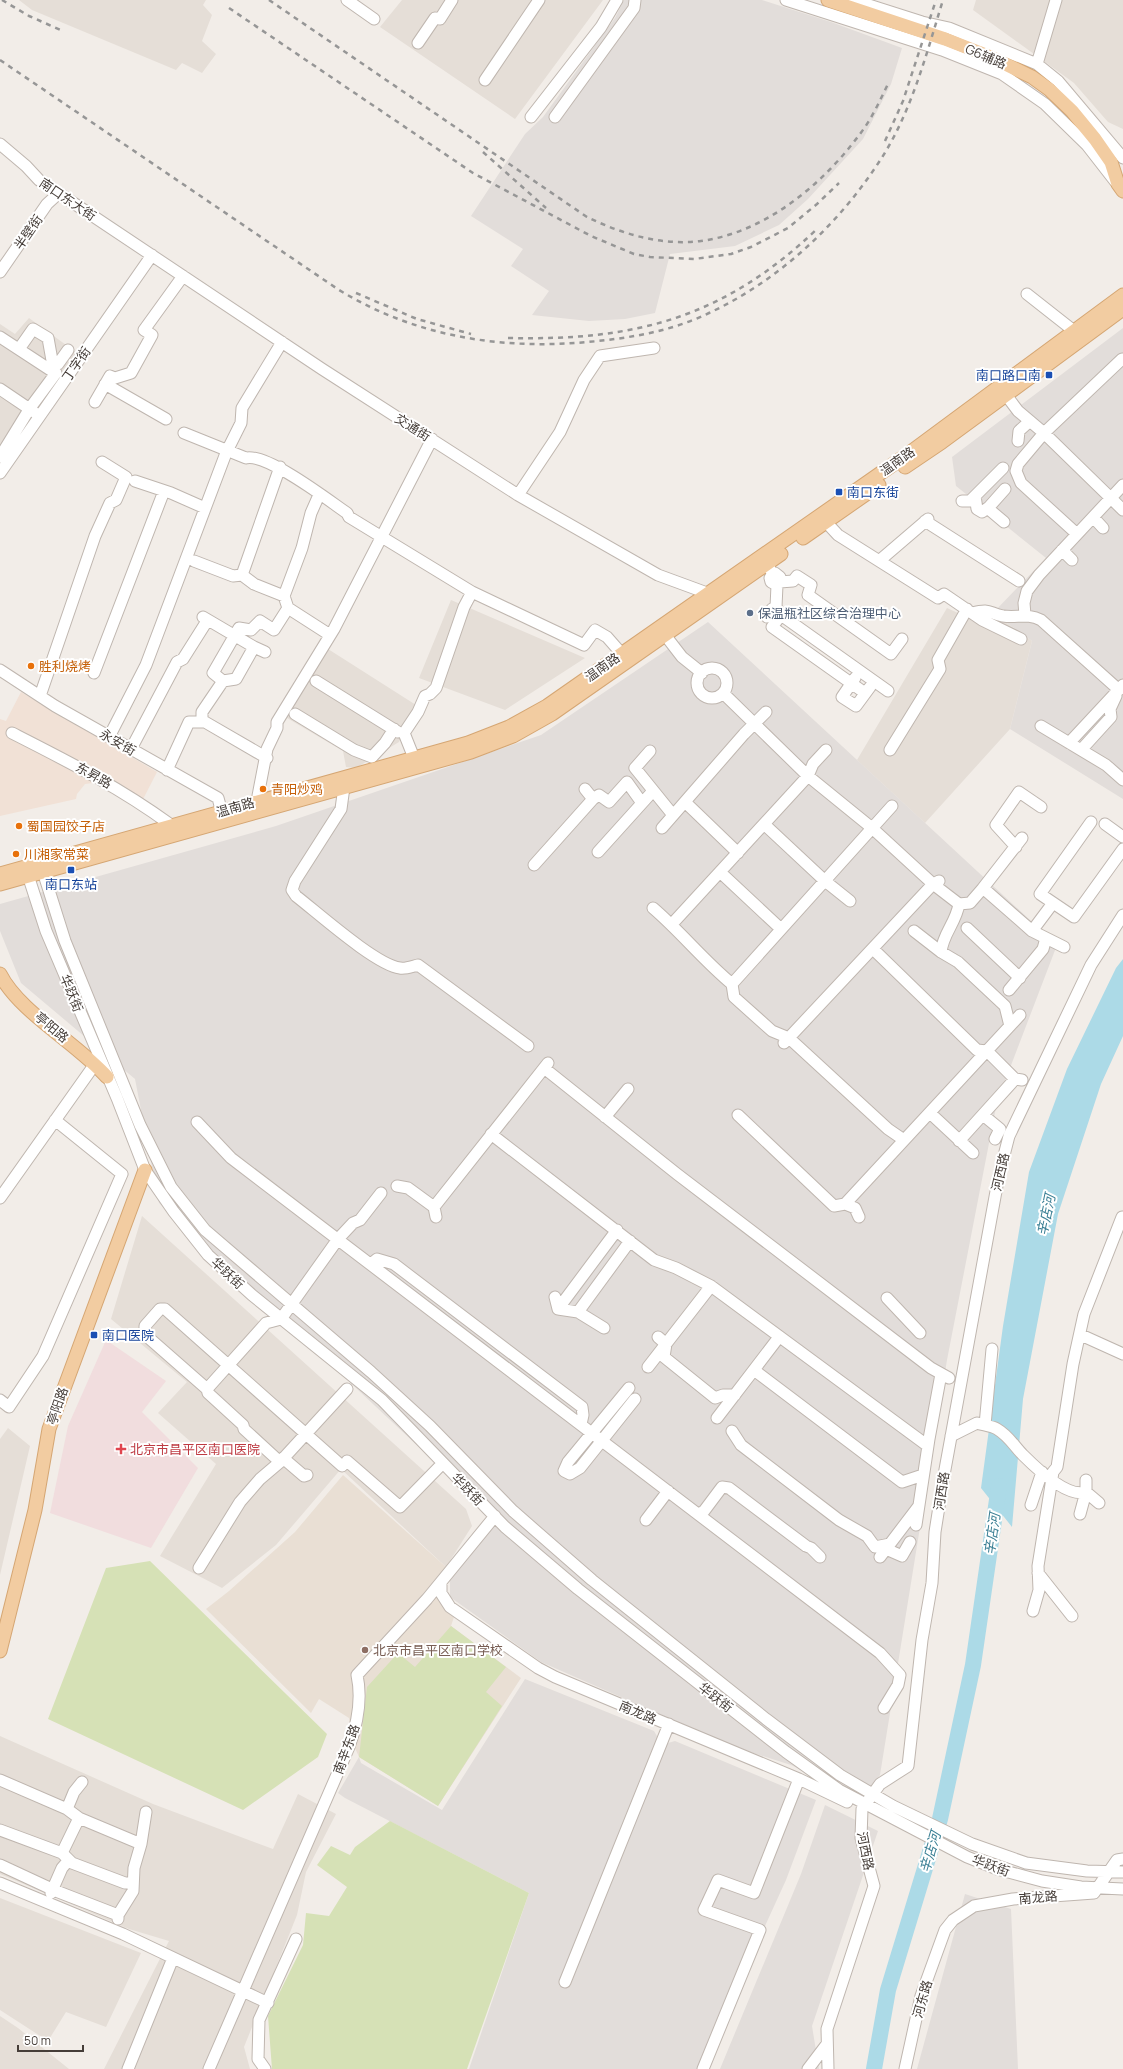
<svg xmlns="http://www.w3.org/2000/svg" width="1123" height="2069" font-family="Manrope,'Noto Sans SC',sans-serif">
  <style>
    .residential { fill: #e5ded7 }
    .commercial { fill: #f1e1d6 }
    .industrial { fill: #e2ddda }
    .education { fill: #e9dfd4 }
    .medical { fill: #f1ddde }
    .green { fill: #d6e1b6 }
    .water { fill: #acdae7 }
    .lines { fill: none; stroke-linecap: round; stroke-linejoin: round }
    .river { stroke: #acdae7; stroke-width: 16 }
    .minor-casing { stroke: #bfb6af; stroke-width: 13 }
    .major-casing { stroke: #d5a673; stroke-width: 15 }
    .minor { stroke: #fff; stroke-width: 11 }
    .major { stroke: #f2cca1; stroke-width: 13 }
    .rail { stroke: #969696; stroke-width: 2.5; stroke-dasharray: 5 5; stroke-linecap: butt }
    .transit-dot { fill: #1a4fb4; stroke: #fff; stroke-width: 1.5 }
    .service-dot { fill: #5c6f8a; stroke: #fff; stroke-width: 1.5 }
    .food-dot { fill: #e8710a; stroke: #fff; stroke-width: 1.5 }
    .health-dot { fill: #e0444e; stroke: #fff; stroke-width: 1.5 }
    .education-dot { fill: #8d6e63; stroke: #fff; stroke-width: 1.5 }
    .labels { text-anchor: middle; stroke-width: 4; stroke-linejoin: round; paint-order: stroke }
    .street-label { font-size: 13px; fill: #453d38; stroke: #fff }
    .transit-label { font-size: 13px; fill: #164399; stroke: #fff; text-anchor: start }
    .service-label { font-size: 13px; fill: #4e5e75; stroke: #fff; text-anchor: start }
    .food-label { font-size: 13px; fill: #c56008; stroke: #fff; text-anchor: start }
    .health-label { font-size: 13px; fill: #be3a42; stroke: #fff; text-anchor: start }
    .education-label { font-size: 13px; fill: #785e54; stroke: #fff; text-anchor: start }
    .water-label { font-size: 14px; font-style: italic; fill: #3a7f94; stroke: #fff }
  </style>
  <rect width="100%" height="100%" fill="#f2ede8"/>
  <path class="residential" d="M 19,0 L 206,0 L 203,5 L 212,15 L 202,41 L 216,54 L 202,73 L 182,63 L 176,70 L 32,10 Z
    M 402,0 L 603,0 L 515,119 L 380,27 Z
    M 976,0 L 1123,0 L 1123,129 L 1108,122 L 1074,83 L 973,10 Z
    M 29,318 L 77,353 L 0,465 L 0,324 L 15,334 Z
    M 451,600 L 585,658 L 505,710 L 419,678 Z
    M 947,608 L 971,619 L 993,613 L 1032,641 L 1010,729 L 925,823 L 857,760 Z
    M 328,649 L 416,705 L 399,742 L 356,768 L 346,767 L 343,751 L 287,718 L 293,704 Z
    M 142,1216 L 466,1509 L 472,1526 L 446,1567 L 341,1469 L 276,1545 L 222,1588 L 160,1556 L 216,1464 L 158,1413 L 187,1382 L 111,1319 Z
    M 8,1428 L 30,1446 L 0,1575 L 0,1439 Z
    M 0,1736 L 153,1804 L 273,1849 L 298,1794 L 336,1814 L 306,1872 L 297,1915 L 244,2047 L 250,2069 L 104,2069 L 169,1941 L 129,1929 L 0,1874 Z
    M 0,1898 L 141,1953 L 106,2027 L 66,2012 L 48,2041 L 0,2010 Z
    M 0,2016 L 18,2028 L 69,2069 L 0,2069 Z"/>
  <path class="commercial" d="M 21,692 L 157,772 L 139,807 L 101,782 L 85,784 L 77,794 L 76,799 L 0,816 L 0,719 L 6,721 Z"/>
  <path class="industrial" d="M 624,0 L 762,0 L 831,22 L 902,48 L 891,84 L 863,139 L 808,199 L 779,225 L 735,246 L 670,254 L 655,313 L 625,319 L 589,321 L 532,315 L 549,291 L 511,266 L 523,249 L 471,216 L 525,134 L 543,117 L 615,18 Z
    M 1123,328 L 1123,799 L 1010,729 L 1032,641 L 993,613 L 1046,558 L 956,486 L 952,457 Z
    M 708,622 L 1057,945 L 997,1102 L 947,1360 L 880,1775 L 862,1800 L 791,1765 L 737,1748 L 541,1662 L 450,1597 L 450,1580 L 495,1522 L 488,1512 L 159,1203 L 135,1079 L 21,983 L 0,931 L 0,904 L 276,826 L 541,735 Z
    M 525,1679 L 654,1731 L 658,1738 L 668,1743 L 675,1741 L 816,1800 L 786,1880 L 765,1926 L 709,2069 L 469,2069 L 529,1893 L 345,1798 L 338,1793 L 359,1757 L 361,1763 L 442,1810 Z
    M 825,1805 L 878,1831 L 812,2026 L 819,2069 L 720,2069 L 801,1874 Z
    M 965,1894 L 1011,1909 L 1018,2069 L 917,2069 Z"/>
  <path class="education" d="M 343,1475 L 446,1567 L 440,1575 L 435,1595 L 454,1617 L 451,1626 L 521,1678 L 438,1806 L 359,1757 L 355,1748 L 349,1718 L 319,1699 L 311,1713 L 206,1609 L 229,1591 L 295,1532 Z"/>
  <path class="medical" d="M 106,1340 L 166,1381 L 142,1412 L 198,1468 L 151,1548 L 50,1513 L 68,1426 Z"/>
  <path class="green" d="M 150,1561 L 327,1734 L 318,1757 L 243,1810 L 48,1719 L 106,1568 Z
    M 451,1626 L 506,1667 L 486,1692 L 502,1706 L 438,1806 L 359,1757 L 367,1687 L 398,1653 L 415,1667 Z
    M 390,1821 L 529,1893 L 467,2069 L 272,2069 L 268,2016 L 303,1945 L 306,1913 L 329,1916 L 347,1887 L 317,1865 L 331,1846 L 350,1855 L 355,1847 Z"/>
  <path class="water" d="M 1123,959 L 1123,1036 L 1101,1084 L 1058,1214 L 1023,1399 L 1012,1527 L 981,1488 L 1003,1326 L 1029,1172 L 1067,1069 L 1116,968 Z"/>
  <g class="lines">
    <path class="river" d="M 874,2069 L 888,1990 L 940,1819 L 973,1665 L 999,1486"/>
    <g class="minor-casing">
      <path id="minor" d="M 347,0 L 374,19
        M 786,0 L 942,50 L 1002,74 L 1045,104 L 1087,145 L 1115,181
        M 853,0 L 922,22 L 949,28 L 1037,64 L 1058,81 L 1123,158
        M 418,43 L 435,18 L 440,19 L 452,0
        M 1037,64 L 1056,0
        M 485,80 L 539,0
        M 531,117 L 601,27 L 617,0
        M 555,117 L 634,8 L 635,0
        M 0,144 L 26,166 L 39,180 L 322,369 L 518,495 L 658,575 L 707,593 L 711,599
        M 0,272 L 47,204 L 59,193
        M 1027,294 L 1074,331
        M 0,337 L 52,371
        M 53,366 L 58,364 L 68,350
        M 105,384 L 166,419
        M 0,389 L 34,412
        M 1006,395 L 1018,411 L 1044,433 L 1123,510
        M 95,402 L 110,376 L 115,378 L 131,373 L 152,335 L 144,330 L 183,276
        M 184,433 L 246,458 C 267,453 328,500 347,513 L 349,517 L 472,592 L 584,645 L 595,630 L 607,637 L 621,653
        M 1018,441 L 1019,431 L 1030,421
        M 0,457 L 30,408 L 56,373 L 52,371 L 53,366 L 48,338 L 33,329 L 19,349
        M 0,473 L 152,255
        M 135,481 L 171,493 L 205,508
        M 518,495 L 560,432 L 584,380 L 600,356 L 654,348
        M 975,496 L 977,509 L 982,512 L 989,507 L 1005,489
        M 962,501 L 970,501 L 1003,468
        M 989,507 L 991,511 L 1004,522
        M 1093,517 L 1103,528
        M 925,521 L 1019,581
        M 826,522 L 838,535 L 938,598 L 944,594 L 982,620 L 1021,639
        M 1077,534 L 1021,483 L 1016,471 L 1018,464 L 1044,433 L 1122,359
        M 1062,550 L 1072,560
        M 194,561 L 233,576 L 242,575 L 254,584 L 284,596 L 288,608 L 330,635
        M 879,561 L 928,519
        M 766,563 L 773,574 L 775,573 L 780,577 L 780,582 L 777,585 L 771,582 L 770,578 L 773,574
        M 242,575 L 280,467
        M 780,582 L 793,581 L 797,576 L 811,585 L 808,595 L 891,654 L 902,639
        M 777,585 L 776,607 L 781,615 L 888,691
        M 284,596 L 302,548 L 311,513 L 319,495
        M 972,613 C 991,608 988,613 1003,616 C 1017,618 1028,613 1041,620 L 1119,690
        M 781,615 L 772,627 L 865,693
        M 1025,615 L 1024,603 L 1027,591 L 1039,575 L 1123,485
        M 203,617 L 254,647 L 265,652
        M 767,617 L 772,609 L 776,607
        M 665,635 L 682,657 L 702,673
        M697 683a15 15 0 1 1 30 0a15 15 0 1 1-30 0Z
        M 0,670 L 55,706 L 218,798 L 224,820
        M 94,673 L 164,491
        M 855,678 L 842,697 L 856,706 L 870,687
        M 223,681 L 213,673 L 239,628 L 251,630 L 260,621 L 274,630 L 288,608
        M 316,681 L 398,732
        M 723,693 L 808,776 L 872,828 L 933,884 L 959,904 C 956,923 943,933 941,952
        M 40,696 L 95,536 L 110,503 L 116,500 L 126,477 L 102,462
        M 295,714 L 354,750 L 372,757 L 385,743 L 394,729
        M 202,722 L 202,712 L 223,681 L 236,679 L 254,647
        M 1041,726 L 1106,765 L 1123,780
        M 12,733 C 69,762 119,787 171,825
        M 109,737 L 146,665 L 226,453 L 241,423 L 242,408 L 282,342
        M 1069,743 L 1123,685
        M 131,749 L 177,662 L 183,659 L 207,621
        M 890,750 L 940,669 L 938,660 L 967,609
        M 1081,750 L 1111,717 L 1110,709 L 1116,696
        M 650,751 L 635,768 L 673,815
        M 414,758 L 404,733 L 418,712 L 425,696 L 430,694 L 436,688 L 464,607 L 472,592
        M 167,770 L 189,722 L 205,722 L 267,758
        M 344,787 L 341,809 L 295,881 L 292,890 L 296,896 C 318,913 376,965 400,968 C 406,969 413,966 418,965 L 528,1046
        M 585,789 L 593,799
        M 257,801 L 267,749 L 277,728 L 277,722 L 334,629 L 432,439
        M 685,802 L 738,853
        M 1091,822 L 1040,894 L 1074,917 L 1123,849
        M 764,824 L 825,881 L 850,901
        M 1105,824 L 1123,837
        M 662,828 L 744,734 L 766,712
        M 1016,847 L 996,825 L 1019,792 L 1041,807
        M 598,852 L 653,791
        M 41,865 L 65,941 L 140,1125 L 171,1187 L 205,1230 L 371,1372 L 430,1426 L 513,1511 L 592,1580 L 766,1719 L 840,1775 L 893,1806 L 972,1844 L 1026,1863 L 1087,1871 L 1123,1872
        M 534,865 L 593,799 L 599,795 L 609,802 L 627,782 L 642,803
        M 26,869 L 46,931 L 117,1098 L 145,1170 L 174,1212 L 208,1255 L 252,1295 L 382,1400 L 505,1527 L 578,1589 L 786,1752 L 839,1790 L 967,1857 L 997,1869 L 1042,1881 L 1081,1887 L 1123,1889
        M 720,872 L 781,929
        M 983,888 L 1022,838
        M 959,904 L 970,903 L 983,888 L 1032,931 L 1064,947
        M 653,908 C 681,932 703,960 732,984 L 734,997 L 772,1031 L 789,1038 L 888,1129 L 904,1140
        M 672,924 L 808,776 L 813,764 L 826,750
        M 967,928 L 1020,978
        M 914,931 L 941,952 L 958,962 L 1005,1006 L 1010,1026
        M 1032,931 L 1053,903
        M 873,949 L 977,1050 L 987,1051 L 1015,1079
        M 732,984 L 892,806
        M 1009,990 L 1043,949 L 1046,938
        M 784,1043 L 933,884 L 939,881
        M 544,1068 L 677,1174 L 931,1368 L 949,1378
        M 930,1113 L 973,1153
        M 738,1115 L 834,1206 L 845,1204 L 855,1208 L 859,1217
        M 983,1115 L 1000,1129 L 995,1139
        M 605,1117 L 628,1089
        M 197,1122 L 231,1158 L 880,1653 L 900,1675 L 898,1685 L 884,1708
        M 491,1134 L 654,1260 L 676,1268 L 711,1286 L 928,1446
        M 959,1141 L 1015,1079 L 1022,1080
        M 397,1186 L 408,1188 L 434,1207 L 436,1217
        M 0,1198 L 95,1064
        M 845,1204 L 1020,1015
        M 434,1207 L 548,1063
        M 371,1264 L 377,1259 L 394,1264 L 582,1407 L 583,1415 L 581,1424
        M 555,1297 L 558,1309 L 578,1312 L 604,1328
        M 887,1298 L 920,1333
        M 558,1309 L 617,1230
        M 578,1312 L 630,1241
        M 1081,1335 L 1123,1354
        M 658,1337 L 666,1344 L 664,1357 L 715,1398 L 723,1395 L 735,1395
        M 648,1367 L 711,1286
        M 754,1370 L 902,1482 L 923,1475
        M 629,1388 L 568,1462 L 564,1471 L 570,1474 L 580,1468 L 635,1399
        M 207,1389 L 266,1323 L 281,1319 L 338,1239 L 353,1223 L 360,1220 L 381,1193
        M 0,1400 L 9,1407 L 43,1356 L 122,1174 L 55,1120
        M 717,1418 L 779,1337
        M 985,1425 L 992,1349
        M 732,1431 L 741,1445 L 839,1520 L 867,1536 L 875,1547 L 890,1544
        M 951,1436 L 977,1423 C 983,1425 992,1426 997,1429 C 1009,1436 1014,1446 1023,1455 C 1036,1468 1067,1498 1086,1492 L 1099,1503
        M 283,1458 L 304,1476 L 307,1475
        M 347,1461 L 400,1507 L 443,1463
        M 280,1462 L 244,1429 L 243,1425 L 208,1393 L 207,1389 L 150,1339 L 145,1332 L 145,1326 L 160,1309 L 165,1309 L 342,1466
        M 1031,1505 L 1042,1472
        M 699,1514 L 704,1511 L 722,1487 L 729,1488 L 806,1546 L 811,1548 L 820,1557
        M 1080,1514 L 1086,1492 L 1086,1480
        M 646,1520 L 668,1491
        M 916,1525 L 929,1439 L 941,1374
        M 886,1549 L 902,1556 L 910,1542
        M 880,1557 L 918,1507
        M 199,1568 L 240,1502 L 260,1479 L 280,1462 L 347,1389
        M 1038,1573 L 1072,1616
        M 441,1582 L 441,1593 L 450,1607 L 538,1668 L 555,1677 L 799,1779 L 847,1802
        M 1033,1611 L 1039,1590 L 1038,1566 L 1053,1472 L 1057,1467 L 1073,1364 L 1084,1314 L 1122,1217
        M 0,1780 L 67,1809 L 79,1818 L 141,1844
        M 67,1809 L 74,1792 L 82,1782
        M 0,1830 L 62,1853 L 72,1863 L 125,1883 L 133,1882
        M 62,1853 L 79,1818
        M 0,1865 L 56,1891 L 118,1915
        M 0,1883 L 123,1934 L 268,2003
        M 51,1893 L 62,1868 L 68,1861
        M 118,1919 L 118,1915 L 133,1891 L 134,1868 L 141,1844 L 146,1812
        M 565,1982 L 669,1724
        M 128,2069 L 173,1958
        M 209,2069 L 349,1747 C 357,1725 362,1698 357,1675 L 427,1599 L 495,1516
        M 265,2069 L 258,2059 L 259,2020 L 296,1939
        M 703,2069 L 760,1930 L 704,1910 L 718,1880 L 754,1893 L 799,1779
        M 808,2069 L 827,2044
        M 828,2069 L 827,2029 L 874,1886 L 861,1838 L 862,1809 L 880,1784 L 908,1766 L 922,1640 L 932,1583 L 935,1532 L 944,1475 L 999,1175 L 1009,1136 L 1091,965 L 1123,915
        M 905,2069 L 921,1996 L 945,1930 L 953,1920 L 974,1906 L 1013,1899 L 1094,1893 L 1117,1860 L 1123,1859"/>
    </g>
    <g class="major-casing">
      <path id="major" d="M 828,0 L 945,39 L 991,57 L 1032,77 L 1050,90 L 1072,111 L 1095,139 L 1111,162 L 1118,184 L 1123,191
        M 905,467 L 942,442 L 1123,309
        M 803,538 L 879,485
        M 0,874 L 468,743 L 509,727 L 547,706 L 908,454 L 1123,295
        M 0,884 L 471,752 L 513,736 L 552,714 L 781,554
        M 0,974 C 19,1012 77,1043 107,1077
        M 0,1651 L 35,1510 L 49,1429 L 145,1170"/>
    </g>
    <use href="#minor" class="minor"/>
    <use href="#major" class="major"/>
    <path class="rail" d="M 2,0 L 29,16 L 63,31
      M 269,0 L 587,217 C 622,234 661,246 701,241 C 768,232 827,181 865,127 C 874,114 881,98 888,84
      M 229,8 L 473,173 L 591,236 L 634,254 L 650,257 L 694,259 L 731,254 L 751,247 L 788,228 L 817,204 L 839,183
      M 0,60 L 339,290 C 418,338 506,351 598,341 C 636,337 674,330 709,313 C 778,281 838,225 879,162 C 911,114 926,55 943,0
      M 885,141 L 903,101 L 936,0
      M 483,152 L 546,208
      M 356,293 L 417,319 L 471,334
      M 508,338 C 636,341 724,318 818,228"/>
  </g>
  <g class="transit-dot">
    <rect x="1045" y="371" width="8" height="8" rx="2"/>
    <rect x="835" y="488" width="8" height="8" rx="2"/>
    <rect x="67" y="866" width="8" height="8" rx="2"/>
    <rect x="90" y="1331" width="8" height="8" rx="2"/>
  </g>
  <circle class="service-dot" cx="750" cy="613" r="4"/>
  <g class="food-dot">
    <circle cx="31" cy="666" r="4"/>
    <circle cx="263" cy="789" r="4"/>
    <circle cx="19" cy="826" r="4"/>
    <circle cx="16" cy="854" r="4"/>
  </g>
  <path class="health-dot" d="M119 1443h4v4h4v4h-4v4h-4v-4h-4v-4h4z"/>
  <circle class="education-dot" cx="365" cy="1650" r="4"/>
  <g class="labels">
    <g class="street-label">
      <text transform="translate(986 56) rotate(23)" y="5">G6辅路</text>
      <text transform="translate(68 199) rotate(34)" y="5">南口东大街</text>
      <text transform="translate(28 232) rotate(-55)" y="5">半壁街</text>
      <text transform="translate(76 364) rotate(-55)" y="5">丁字街</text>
      <text transform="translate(413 427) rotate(32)" y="5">交通街</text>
      <text transform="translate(897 461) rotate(-35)" y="5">温南路</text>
      <text transform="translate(602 667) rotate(-35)" y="5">温南路</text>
      <text transform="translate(118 742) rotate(30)" y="5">永安街</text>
      <text transform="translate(94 775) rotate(29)" y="5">东昇路</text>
      <text transform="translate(235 807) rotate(-16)" y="5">温南路</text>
      <text transform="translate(72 993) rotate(68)" y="5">华跃街</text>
      <text transform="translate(52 1027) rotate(40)" y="5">亭阳路</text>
      <text transform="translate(1000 1172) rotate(-77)" y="5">河西路</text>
      <text transform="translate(228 1273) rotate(43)" y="5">华跃街</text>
      <text transform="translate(57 1406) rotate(-71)" y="5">亭阳路</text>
      <text transform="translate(468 1489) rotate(46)" y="5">华跃街</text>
      <text transform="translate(941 1491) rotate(-81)" y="5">河西路</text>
      <text transform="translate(716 1697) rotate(38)" y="5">华跃街</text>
      <text transform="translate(638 1712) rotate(23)" y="5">南龙路</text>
      <text transform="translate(346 1749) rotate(-70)" y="5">南辛东路</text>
      <text transform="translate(866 1851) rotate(79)" y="5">河西路</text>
      <text transform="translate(991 1865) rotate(20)" y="5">华跃街</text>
      <text transform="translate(1038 1897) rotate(-5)" y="5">南龙路</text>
      <text transform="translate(922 1999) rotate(-74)" y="5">河东路</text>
    </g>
    <g class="transit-label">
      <text x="1041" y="380" text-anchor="end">南口路口南</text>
      <text x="847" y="497">南口东街</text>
      <text x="71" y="889" text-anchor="middle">南口东站</text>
      <text x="102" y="1340">南口医院</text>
    </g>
    <g class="service-label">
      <text x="758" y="618">保温瓶社区综合治理中心</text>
    </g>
    <g class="food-label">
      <text x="39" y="671">胜利烧烤</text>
      <text x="271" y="794">青阳炒鸡</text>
      <text x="27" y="831">蜀国园饺子店</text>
      <text x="24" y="859">川湘家常菜</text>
    </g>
    <g class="health-label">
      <text x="130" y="1454">北京市昌平区南口医院</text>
    </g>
    <g class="education-label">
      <text x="373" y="1655">北京市昌平区南口学校</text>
    </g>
    <g class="water-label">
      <text transform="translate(1046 1215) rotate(-78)" y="5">辛店河</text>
      <text transform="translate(992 1534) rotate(-82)" y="5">辛店河</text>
      <text transform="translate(930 1852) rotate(-73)" y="5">辛店河</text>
    </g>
  </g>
  <path d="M18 2045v6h65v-6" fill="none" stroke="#453d38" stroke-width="2"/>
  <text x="24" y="2045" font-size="12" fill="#453d38" stroke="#ffffff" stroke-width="3" paint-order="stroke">50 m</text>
</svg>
